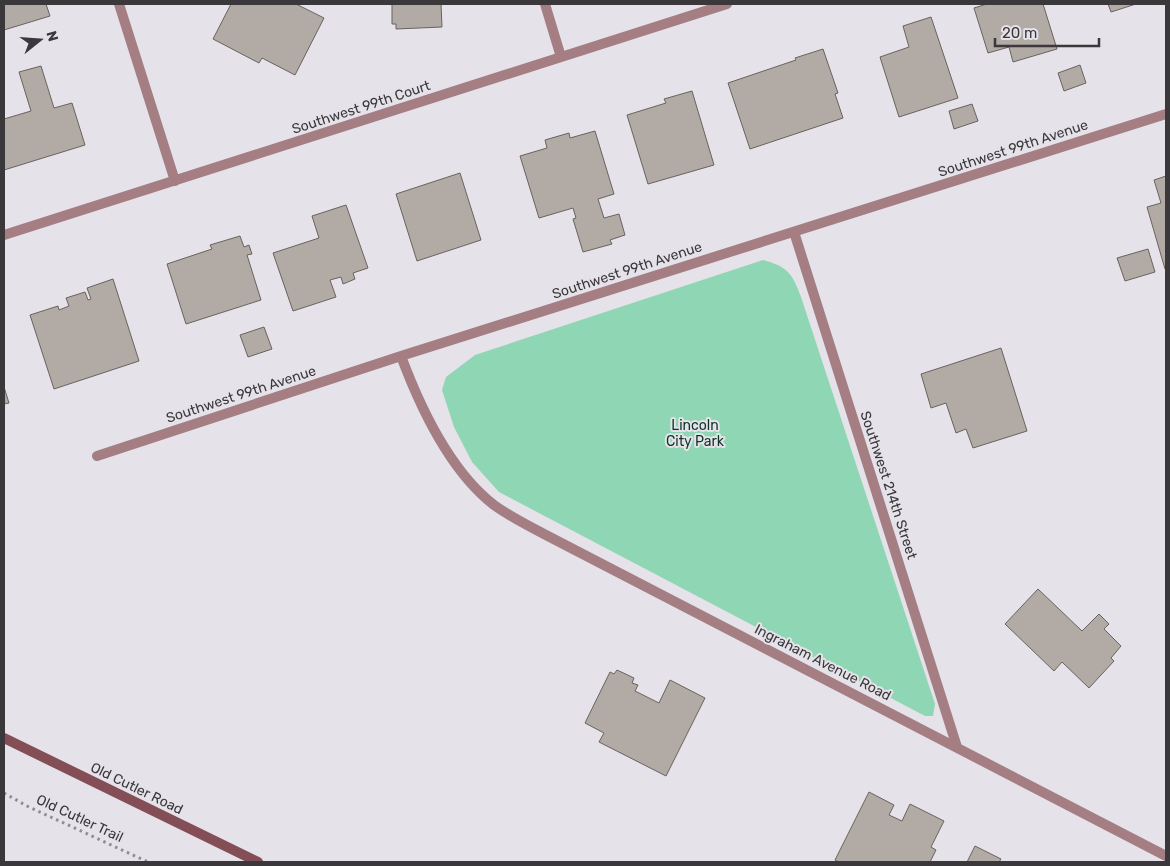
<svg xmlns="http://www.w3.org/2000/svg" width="1170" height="866" font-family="Rubik,sans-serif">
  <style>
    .green { fill: #8fd7b4 }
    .building { fill: #b2aaa5; stroke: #69625e }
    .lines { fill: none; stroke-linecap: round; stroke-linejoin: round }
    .path { stroke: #908d92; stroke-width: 3; stroke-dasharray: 2.5 4; stroke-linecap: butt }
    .street { stroke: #a57e84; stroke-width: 10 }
    .secondary { stroke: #844e57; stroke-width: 10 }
    .labels { text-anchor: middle; stroke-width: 4; stroke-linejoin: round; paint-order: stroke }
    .street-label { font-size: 14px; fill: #3a383b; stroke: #e5e2e9 }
    .park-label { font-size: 14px; fill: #0c3625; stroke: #e5e2e9 }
  </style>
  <rect width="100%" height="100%" fill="#e5e2e9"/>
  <path class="green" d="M 763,260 C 788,267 792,273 801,297 L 935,704 L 933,716 L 925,716 L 499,492 L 472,462 L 454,427 L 442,390 L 446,377 L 475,355 Z"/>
  <path class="building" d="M 4,4 L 46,4 L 50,16 L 4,30 Z
    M 231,4 L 296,4 L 324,18 L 295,75 L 262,58 L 259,63 L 213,39 Z
    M 392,4 L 441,4 L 442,27 L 396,29 L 396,24 L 392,24 Z
    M 987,4 L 1043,4 L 1057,49 L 1013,62 L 1009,47 L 988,53 L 974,8 Z
    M 1108,4 L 1136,4 L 1111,12 Z
    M 931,17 L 958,98 L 899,117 L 880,57 L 909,47 L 903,26 Z
    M 823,49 L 838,93 L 835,94 L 843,118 L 750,149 L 728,83 L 796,60 L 795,58 Z
    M 1080,65 L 1086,83 L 1064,91 L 1058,73 Z
    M 41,66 L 54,108 L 72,103 L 85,145 L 4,170 L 4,119 L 31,111 L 19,72 Z
    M 692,91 L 714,165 L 648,184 L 627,115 L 666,103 L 664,99 Z
    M 972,104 L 978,121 L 954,129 L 949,111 Z
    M 595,131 L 614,194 L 598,199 L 604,218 L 619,214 L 625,235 L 610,240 L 612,244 L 583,252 L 573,219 L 576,218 L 573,208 L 539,218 L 520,156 L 547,148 L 545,140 L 569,133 L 570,138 Z
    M 460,173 L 481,240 L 417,261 L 396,194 Z
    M 1166,176 L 1166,269 L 1165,269 L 1147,207 L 1161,203 L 1154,180 Z
    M 346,205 L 368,268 L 353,273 L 355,279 L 343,284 L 341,277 L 330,280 L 336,297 L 293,311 L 273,253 L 319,238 L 312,216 Z
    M 240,236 L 244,247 L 249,245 L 252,254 L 247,255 L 261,300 L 186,324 L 167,264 L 212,249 L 210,245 Z
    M 1148,249 L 1155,272 L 1125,281 L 1117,258 Z
    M 113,279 L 139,361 L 54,389 L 30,315 L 58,306 L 59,310 L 69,306 L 66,298 L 85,292 L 88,300 L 91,299 L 87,288 Z
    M 264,327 L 272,349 L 248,357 L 240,335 Z
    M 1001,348 L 1027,431 L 973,448 L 966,429 L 956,433 L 946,403 L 931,408 L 921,374 Z
    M 4,387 L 9,403 L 4,404 Z
    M 1038,589 L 1082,631 L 1099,614 L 1109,624 L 1104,629 L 1121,646 L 1111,658 L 1114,661 L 1089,688 L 1062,662 L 1054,671 L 1005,624 Z
    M 617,670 L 634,678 L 632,683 L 638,685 L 635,691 L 659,703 L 670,680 L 705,698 L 666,776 L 599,742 L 604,733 L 585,723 L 610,672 L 614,674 Z
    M 869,792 L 894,805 L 889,815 L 902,821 L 910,804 L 944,821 L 931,847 L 936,850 L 930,862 L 839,862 L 835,860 Z
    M 975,846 L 1001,859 L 999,862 L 967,862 Z"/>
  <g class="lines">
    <path class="path" d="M 4,793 L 27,806 L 148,862"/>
    <path class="street" d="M 119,4 L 175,181
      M 545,4 L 561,57
      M 794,232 L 957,747
      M 4,235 L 727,4
      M 401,356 C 420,407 450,471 494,505 C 509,516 527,525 544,534 L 1166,856
      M 97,456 L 401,356 L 1166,114"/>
    <path class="secondary" d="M 4,738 L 258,862"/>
  </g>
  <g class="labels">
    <g class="street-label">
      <text transform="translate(361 107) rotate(-18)" y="5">Southwest 99th Court</text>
      <text transform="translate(1013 148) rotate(-18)" y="5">Southwest 99th Avenue</text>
      <text transform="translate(627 270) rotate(-18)" y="5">Southwest 99th Avenue</text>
      <text transform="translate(241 394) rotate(-18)" y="5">Southwest 99th Avenue</text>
      <text transform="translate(889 485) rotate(72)" y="5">Southwest 214th Street</text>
      <text transform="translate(823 662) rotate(27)" y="5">Ingraham Avenue Road</text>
      <text transform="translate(137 788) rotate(26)" y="5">Old Cutler Road</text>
      <text transform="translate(80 818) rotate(25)" y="5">Old Cutler Trail</text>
    </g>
    <g class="park-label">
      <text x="695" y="430">Lincoln<tspan x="695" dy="16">City Park</tspan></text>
    </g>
  </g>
  <rect width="1170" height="866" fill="none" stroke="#3a383b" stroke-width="10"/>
  <g transform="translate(40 40) rotate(73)" stroke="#e5e2e9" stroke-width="4" paint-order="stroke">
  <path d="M0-4L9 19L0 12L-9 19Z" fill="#3a383b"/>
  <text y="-8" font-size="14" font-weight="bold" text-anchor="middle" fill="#3a383b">N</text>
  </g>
  <path d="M995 38v8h104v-8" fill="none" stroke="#3a383b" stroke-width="2.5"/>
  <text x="1002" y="38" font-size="15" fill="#3a383b" stroke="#e5e2e9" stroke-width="4" paint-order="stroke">20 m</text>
</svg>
